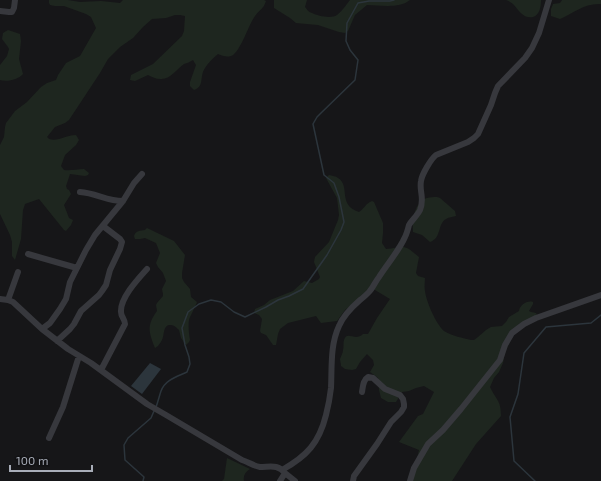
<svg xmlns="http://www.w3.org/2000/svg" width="601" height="481" font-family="'Exo 2',sans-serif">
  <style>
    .green { fill: #1e261f }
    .water { fill: #2c353c }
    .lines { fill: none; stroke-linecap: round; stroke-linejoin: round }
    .stream { stroke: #2c353c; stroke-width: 1.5 }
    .minor { stroke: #37383d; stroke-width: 6 }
  </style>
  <rect width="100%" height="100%" fill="#161618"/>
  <path class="green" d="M 49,0 L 68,0 L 80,2 L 101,1 L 120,3 L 123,0 L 264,0 L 266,1 C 263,10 260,9 255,16 C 248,26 242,48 233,55 C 228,58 223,56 218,54 C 213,58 208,63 205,68 C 199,77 205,86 194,90 L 190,86 L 190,82 L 196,65 L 193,60 C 190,62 187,63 184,64 C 177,69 170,80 160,79 C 156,79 152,77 148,75 L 135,81 L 130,80 L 131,75 L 153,64 L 182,36 L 184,31 L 185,16 L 180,15 L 175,15 L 166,18 L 152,19 L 143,27 L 133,38 L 120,47 L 108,59 L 100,73 L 69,120 L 65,123 L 55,127 L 47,137 L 49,139 C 58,142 66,135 76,135 L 79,140 L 76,145 L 65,155 L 61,166 L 64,170 C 71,171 77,169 84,169 L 89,173 L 88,175 L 85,176 L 70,174 L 66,186 L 67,189 L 69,190 L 71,194 L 64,205 L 69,218 L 73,220 L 71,225 L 66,231 L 64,230 L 39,199 L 25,204 L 23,210 L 21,239 L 15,260 L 12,256 L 12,242 L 10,235 L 0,214 L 0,145 L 4,137 L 5,127 L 6,123 L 15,111 L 27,102 L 41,87 L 47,83 L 56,80 L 58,75 L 66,63 L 80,56 L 96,28 L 91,17 L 86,14 L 64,6 L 55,6 L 50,5 L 49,3 Z
    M 274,0 L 307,0 L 305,7 C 307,9 308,12 312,13 C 318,16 331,19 337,15 C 342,11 346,5 350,0 L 410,0 C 399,9 380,5 367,5 L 355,15 L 348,31 L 345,33 L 339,32 L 318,25 L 296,23 L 290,18 L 274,8 Z
    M 506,0 L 541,0 C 541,6 540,15 533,17 C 524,19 519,11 514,5 C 512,3 509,1 506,0 Z
    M 562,0 L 601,0 L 601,4 C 584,3 574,13 560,19 L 551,16 L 551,9 L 553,4 L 560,3 Z
    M 8,30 L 20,34 L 21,41 L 19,59 L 23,74 C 18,80 7,82 0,80 L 0,65 L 7,56 L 9,49 L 8,47 L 2,39 L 3,33 Z
    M 329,175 C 332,176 336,176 338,178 C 351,186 337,205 359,212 C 364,209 366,203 372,201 L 374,202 L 383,223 L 383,233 L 382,243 L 386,249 C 405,247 403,243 419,257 L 416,273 L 418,276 L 425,278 C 425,282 424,286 425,291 C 426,301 436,324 444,331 C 452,336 463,338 471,340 L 474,340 L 478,337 L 486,330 L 491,327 L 502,326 L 506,322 L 509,317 L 519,311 C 520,305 527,300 533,302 L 533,304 L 529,311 L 531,312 L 536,313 L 537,315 L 519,324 L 505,352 L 503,363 L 499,372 L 494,378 L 490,387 C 496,400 501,400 501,416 L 476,444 L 452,481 L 410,481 L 408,477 L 416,462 L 419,450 L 399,442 L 418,416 L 423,414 L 434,392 L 424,386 L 416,388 L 409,391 L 402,392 L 396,402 L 388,402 L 381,398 L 379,390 L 378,378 L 370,372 L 374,365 L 373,360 L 367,354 L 360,362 L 356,369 L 352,370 L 345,369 L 341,366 C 341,363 340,361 340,359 C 341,356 343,353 343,350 C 344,346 343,343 344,340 C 347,330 355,342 363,334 L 368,334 L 377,318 L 390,299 L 370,287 L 358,300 L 345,310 L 337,321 L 321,323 L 316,316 L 288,323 L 280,329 L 278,334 L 276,345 L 273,345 L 266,335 L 261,333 L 260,331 L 262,319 L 259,315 L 254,313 L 255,309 L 264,305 L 270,300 L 293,291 L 304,281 L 312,283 L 319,279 L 320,277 L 314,262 L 315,257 L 329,242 L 338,220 L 339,215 L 337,198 L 326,178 Z
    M 437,197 L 440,198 L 455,211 L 456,216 C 453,217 449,217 446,219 C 437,224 442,238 430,242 L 422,235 L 413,232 C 412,221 414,202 427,198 C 430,197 434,197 437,197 Z
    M 147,228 L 174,241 L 185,255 L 182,273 L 182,278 L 184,282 L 190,289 L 191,297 L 197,302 C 195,308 190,316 189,320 C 188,326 189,334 190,340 L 189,342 L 186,345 L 181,338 L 179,330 C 177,328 174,325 171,325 C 164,324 164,333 163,337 C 162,341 160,343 158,346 L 155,348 C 148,331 147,325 157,311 L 156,305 L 157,303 L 163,296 L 163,294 L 162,289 L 166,281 L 163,273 L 158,267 L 156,263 L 160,253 L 156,243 L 145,238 L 140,239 L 135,239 L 134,236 C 136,230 140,231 145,230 Z
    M 227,458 L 250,469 C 245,472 243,476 244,481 L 222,481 L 224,479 Z"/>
  <path class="water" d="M 150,363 L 161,369 L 142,394 L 131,386 Z"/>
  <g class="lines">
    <path class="stream" d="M 156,407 C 158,402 159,397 161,391 C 165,380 176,377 187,372 L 190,364 L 189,357 L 185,345 L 182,328 L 188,312 L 199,304 L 211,300 L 221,302 L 234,312 L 245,317 L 266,307 L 278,300 L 289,296 L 303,289 L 327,255 L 341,230 L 344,222 L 339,197 L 334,183 L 324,175 L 313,124 L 317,117 L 321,113 L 355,80 L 358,60 L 350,50 L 346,41 L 347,23 L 358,3 L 369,1 L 390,1 L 394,0
      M 143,481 L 144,477 L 125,460 L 124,445 L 128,438 L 151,418 L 154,411
      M 535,481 L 514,461 L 510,417 L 518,394 L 524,353 L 546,327 L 591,323 L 601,315"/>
    <path class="minor" d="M 0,11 L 9,12 L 12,12 L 14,8 L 15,0
      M 80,192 C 96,193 107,201 123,201
      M 28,254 L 77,268
      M 0,299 L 8,300 L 13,302 L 42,329 L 68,349 L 91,363 L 147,404 L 166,415 L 242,460 C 248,462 254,466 260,467 C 270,467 278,464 285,473 L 280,481
      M 8,300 L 18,272
      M 42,329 L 50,323 L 60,309 L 66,299 L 70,282 L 86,250 L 95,235 L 123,201 L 134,183 L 142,174
      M 57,341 L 70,329 L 74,324 L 81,311 L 99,295 L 102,291 L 106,285 L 110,270 L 120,249 L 122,242 L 120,239 L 103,226
      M 101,370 L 125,324 C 125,319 121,317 121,312 C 120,298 138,279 147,269
      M 49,438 L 63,407 L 79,356
      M 282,470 C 307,456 319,443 326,415 C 328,407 330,397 331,388 C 332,368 330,345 339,326 C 343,316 352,307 360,300 C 363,298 366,295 369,292 C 373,288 375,282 379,277 C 387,264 399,251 405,237 C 407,233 408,229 409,225 C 412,220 417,216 420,210 C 425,198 419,192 421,181 C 422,174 431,159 436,155 L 468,142 L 474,138 L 478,134 L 491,105 L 495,93 L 498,86 L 525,58 L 532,48 L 539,33 L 549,0
      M 285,473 L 295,481
      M 353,481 L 354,476 L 377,444 L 391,422 L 401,412 L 404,407 L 404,404 L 403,399 L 400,395 L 385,389 L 373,378 L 368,377 C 363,380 363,386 362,392
      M 410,481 L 414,468 L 428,444 L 443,430 L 461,409 L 500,360 L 505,345 L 512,333 L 524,324 L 536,318 L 601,295"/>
  </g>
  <path d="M10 465v6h82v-6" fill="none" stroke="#a8adb8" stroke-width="2"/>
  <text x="16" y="465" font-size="12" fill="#a8adb8" stroke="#111113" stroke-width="3" paint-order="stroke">100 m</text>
</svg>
